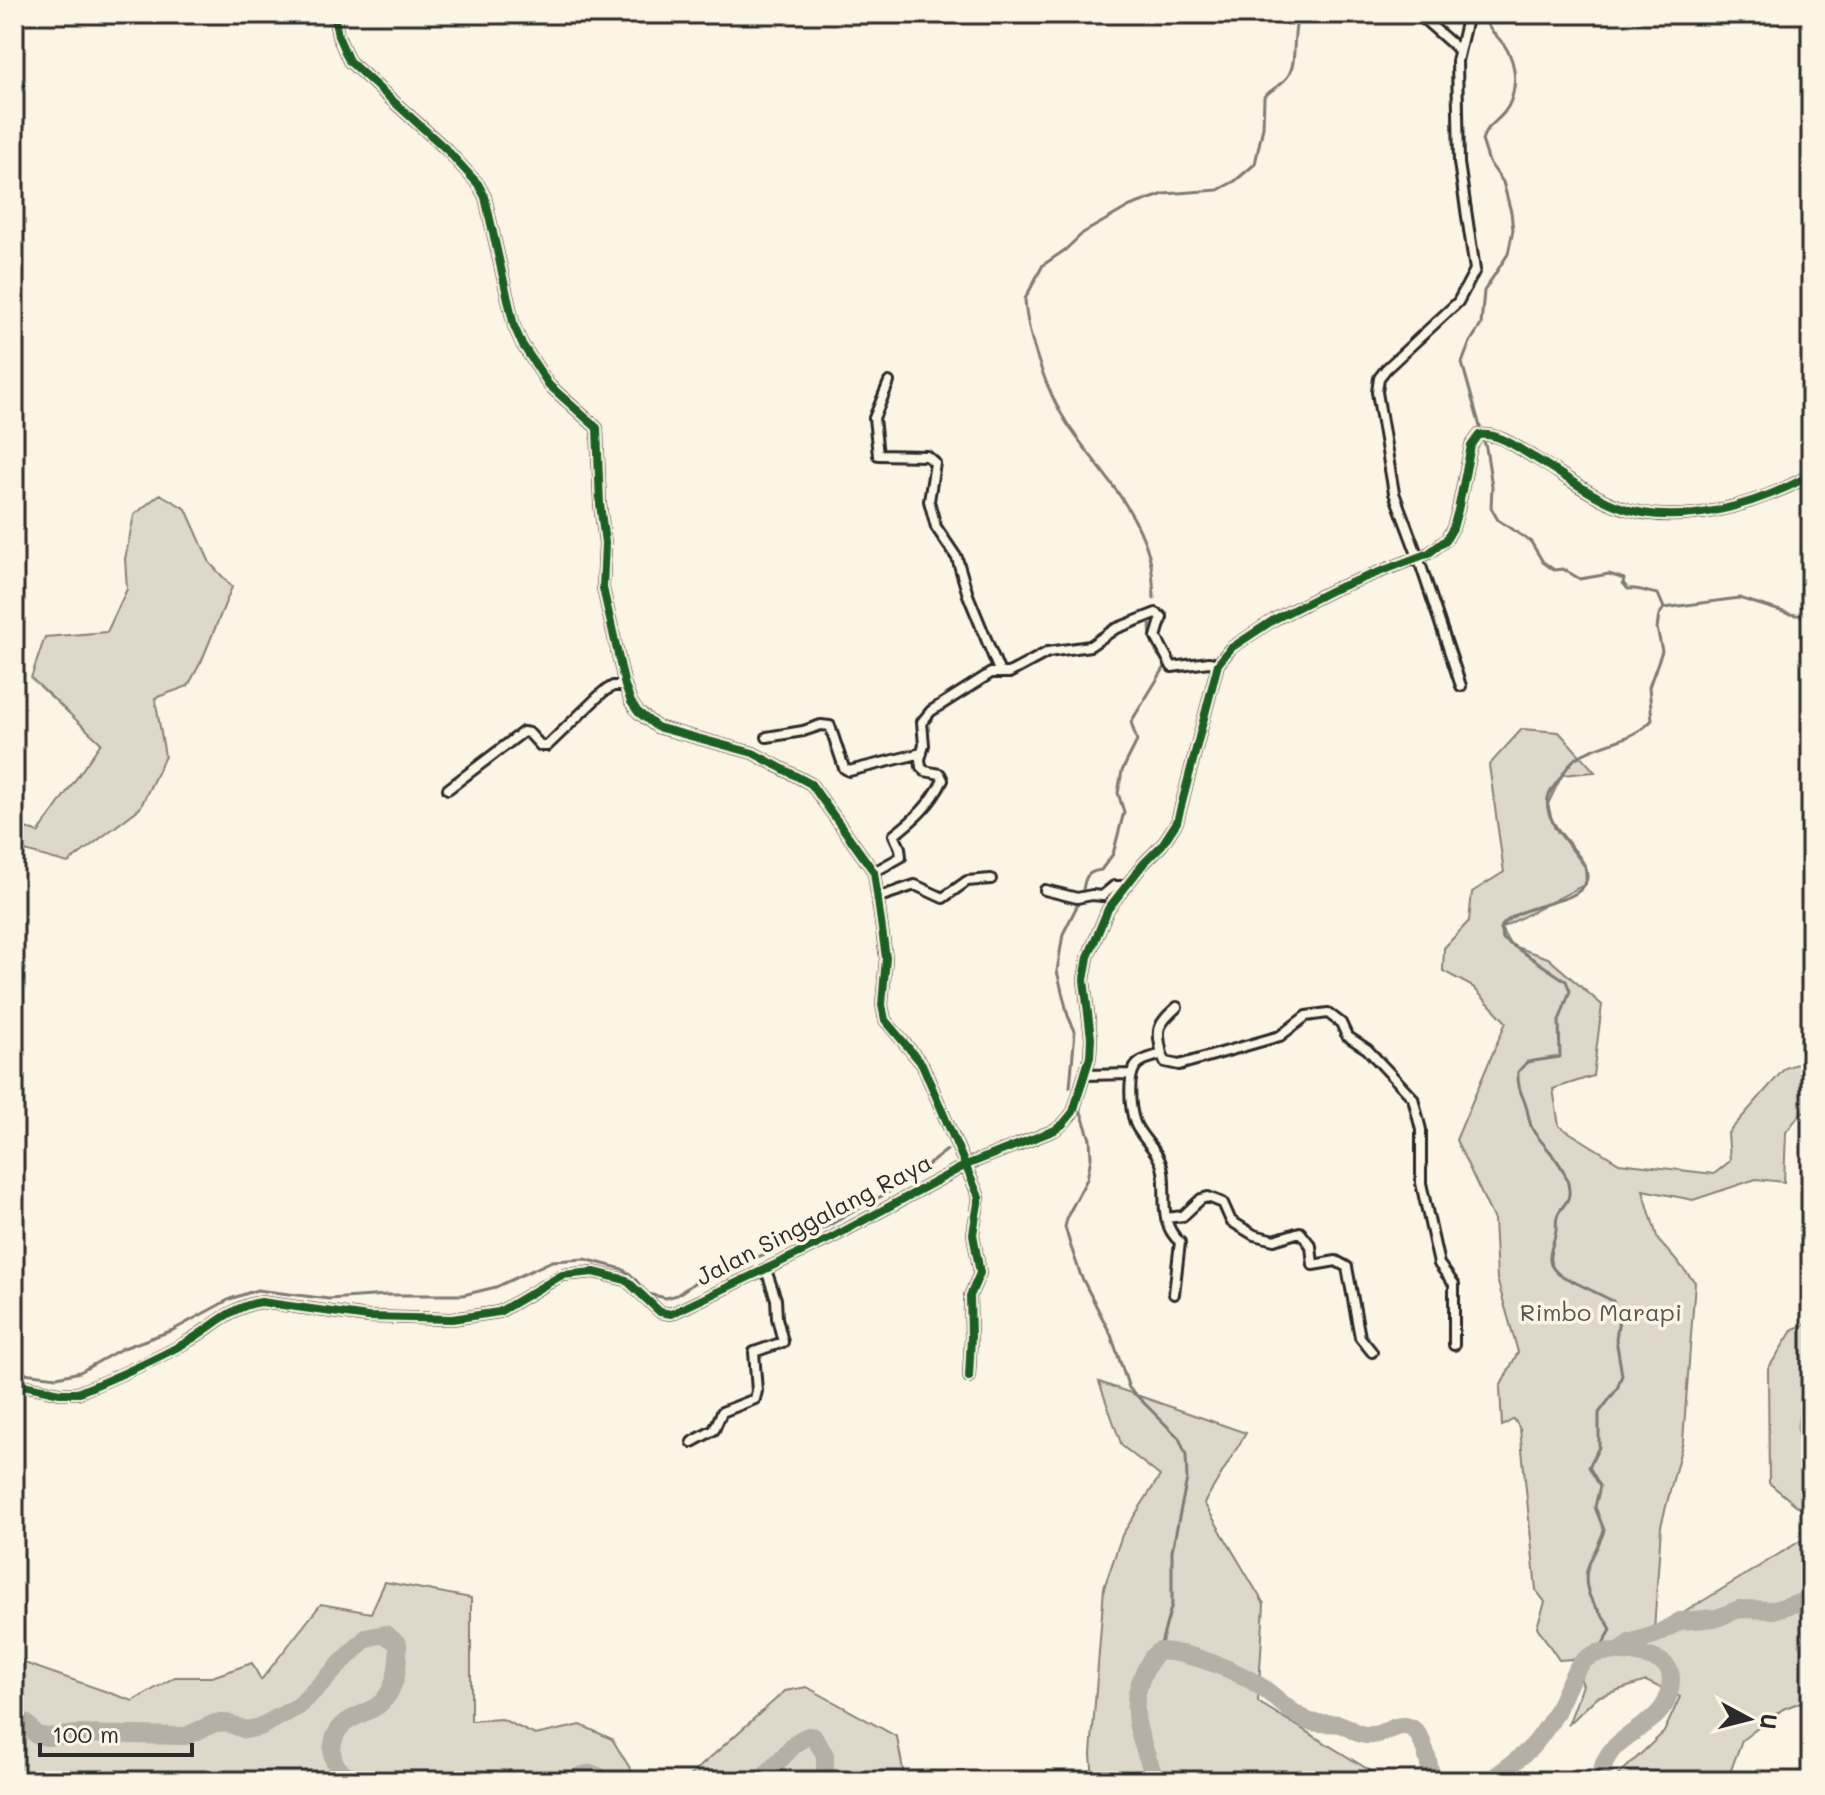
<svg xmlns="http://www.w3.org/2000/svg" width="1825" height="1795" font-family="Mali,sans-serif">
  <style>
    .green { fill: #ded8ca; stroke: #84827a; stroke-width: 2 }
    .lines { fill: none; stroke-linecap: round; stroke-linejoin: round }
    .stream { stroke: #7d7b74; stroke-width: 3 }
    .river { stroke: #b4b0a5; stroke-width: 18 }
    .street-casing { stroke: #2b2b2b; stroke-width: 14 }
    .street { stroke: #fcf5e5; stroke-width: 8 }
    .cycleway-casing { stroke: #fcf5e5; stroke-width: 13 }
    .cycleway { stroke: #1b5e20; stroke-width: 8 }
    .labels { text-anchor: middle; stroke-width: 7; stroke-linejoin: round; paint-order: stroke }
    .street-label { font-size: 24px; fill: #2b2b2b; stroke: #fcf5e5 }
    .park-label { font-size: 24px; fill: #585653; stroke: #fcf5e5 }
  </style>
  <rect width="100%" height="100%" fill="#fcf5e5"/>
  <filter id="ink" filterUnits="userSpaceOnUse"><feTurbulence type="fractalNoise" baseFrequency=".0125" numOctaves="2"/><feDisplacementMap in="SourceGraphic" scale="16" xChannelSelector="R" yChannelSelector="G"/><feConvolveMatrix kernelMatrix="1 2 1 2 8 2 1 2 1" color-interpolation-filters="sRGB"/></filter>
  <g filter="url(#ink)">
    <path class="green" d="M 160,494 L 186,509 L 210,563 L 232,587 L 202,660 L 188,686 L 155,698 L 165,756 L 140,808 L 68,863 L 14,848 L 14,823 L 38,833 L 101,743 L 31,678 L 45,637 L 107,632 L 127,589 L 125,559 L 134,515 Z
      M 1522,729 L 1559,732 L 1595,772 L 1562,775 L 1548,804 L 1554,827 L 1585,867 L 1586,884 L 1501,928 L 1510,945 L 1548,958 L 1602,1005 L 1593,1076 L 1553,1089 L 1559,1126 L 1619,1163 L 1714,1174 L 1730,1161 L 1728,1133 L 1785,1068 L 1805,1061 L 1811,1078 L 1811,1111 L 1802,1112 L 1786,1132 L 1784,1182 L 1756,1179 L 1693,1200 L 1643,1190 L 1658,1240 L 1695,1282 L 1683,1441 L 1661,1526 L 1654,1631 L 1805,1538 L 1802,1510 L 1769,1483 L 1768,1369 L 1793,1329 L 1811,1322 L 1811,1698 L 1783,1709 L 1742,1740 L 1727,1781 L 1612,1781 L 1664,1732 L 1680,1697 L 1646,1681 L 1597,1697 L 1568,1725 L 1583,1685 L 1572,1659 L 1559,1660 L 1537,1627 L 1545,1602 L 1536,1590 L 1520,1429 L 1514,1419 L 1502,1426 L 1500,1387 L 1518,1352 L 1497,1279 L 1494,1220 L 1456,1140 L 1506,1022 L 1473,987 L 1443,971 L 1444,948 L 1469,921 L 1472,892 L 1504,872 L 1489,765 Z
      M 1099,1382 L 1246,1433 L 1204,1503 L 1264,1604 L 1258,1702 L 1387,1781 L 1093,1781 L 1091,1754 L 1104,1588 L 1122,1535 L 1160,1476 L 1122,1446 Z
      M 385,1582 L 471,1598 L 471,1721 L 502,1719 L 535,1735 L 581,1725 L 612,1739 L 636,1778 L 647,1781 L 14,1781 L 14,1651 L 24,1663 L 133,1701 L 175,1677 L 212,1677 L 252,1663 L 261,1680 L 321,1604 L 371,1613 Z
      M 807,1687 L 897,1737 L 905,1781 L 684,1781 L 785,1691 Z"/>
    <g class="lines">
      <path class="stream" d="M 1484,14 C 1486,27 1492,31 1500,40 C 1515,56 1518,80 1511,100 C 1505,119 1486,124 1482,140 L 1489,162 L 1503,182 L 1511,212 L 1513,230 L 1508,254 L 1484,291 L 1481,325 L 1470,342 L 1462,363 L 1486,448 L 1492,486 L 1491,508 L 1498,520 L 1531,542 L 1543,562 L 1554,570 L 1563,569 L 1580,579 L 1609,574 L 1624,579 L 1623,583 L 1628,589 C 1638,587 1648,593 1658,594 L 1664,608 L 1659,615 L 1657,628 L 1662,651 L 1649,687 L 1652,720 C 1632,742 1600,742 1576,758 C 1570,762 1565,771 1561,777 C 1556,784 1550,790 1548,798 C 1541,831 1599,859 1585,884 C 1572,907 1522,900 1500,928 L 1503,939 L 1566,981 L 1570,991 L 1559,1021 L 1560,1057 L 1527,1062 L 1518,1072 C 1517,1092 1525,1097 1528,1114 C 1530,1121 1529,1125 1534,1132 C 1547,1150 1567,1166 1569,1190 C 1570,1201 1564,1204 1559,1212 C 1555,1218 1557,1224 1556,1230 C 1554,1248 1541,1261 1560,1275 L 1613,1301 L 1619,1319 L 1616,1339 L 1622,1375 L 1617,1389 L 1599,1413 L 1599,1447 L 1589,1467 L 1600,1486 L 1595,1507 L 1604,1530 C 1597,1555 1578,1567 1590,1597 C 1595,1609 1607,1618 1611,1630 L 1598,1652
        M 1154,598 C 1153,583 1153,569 1149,555 C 1136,507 1096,466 1068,425 C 1047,393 1027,336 1025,299 L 1043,265 L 1065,250 L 1083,233 L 1130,206 L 1164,194 L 1218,190 L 1235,181 L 1255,164 L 1263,127 L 1264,97 C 1271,89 1282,85 1288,76 C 1298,62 1291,32 1299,14
        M 1664,608 L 1739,598 L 1790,614 L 1811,617
        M 1082,895 C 1085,880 1084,872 1101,870 L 1113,854 L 1124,812 L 1118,793 L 1122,771 L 1137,741 L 1131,722 L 1166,665 C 1153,651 1148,637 1151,618
        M 1070,1087 L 1075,1031 L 1068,1016 L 1057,971 L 1063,934 L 1080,900
        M 1078,1103 L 1090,1139 L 1091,1158 L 1087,1179 L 1068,1215 L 1065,1227 L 1070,1244 L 1081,1276 L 1111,1335 L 1129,1388 L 1179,1438 L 1186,1455 L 1187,1479 L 1172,1551 L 1172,1604 L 1159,1651
        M 14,1372 L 57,1377 L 80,1372 L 121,1349 L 173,1330 L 230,1299 L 257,1290 L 329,1299 L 387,1295 L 463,1295 L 496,1287 L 552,1261 L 585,1259 L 622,1269 L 630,1274 L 648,1294 L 666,1298 L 677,1295 L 707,1274 L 744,1263 L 826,1227 L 905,1183 L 947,1150"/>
      <path class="river" d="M 1811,1391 L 1805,1427 L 1811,1445
        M 1621,1651 L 1629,1643 L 1657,1634 L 1680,1621 L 1717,1618 L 1739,1609 L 1774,1610 L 1793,1604 L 1811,1602
        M 14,1716 L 27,1724 L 36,1735 L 48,1737 L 77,1734 L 186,1736 L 215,1723 L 227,1723 L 246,1730 L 260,1727 L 299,1706 L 366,1638 L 385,1634 L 398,1644 C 399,1665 397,1688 381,1703 C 372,1711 359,1714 348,1721 C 331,1731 325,1761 344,1773 C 349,1776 356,1778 361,1781
        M 570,1781 C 583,1773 593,1770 605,1781
        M 760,1781 L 797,1742 L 808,1736 L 814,1737 L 825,1755 L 825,1781
        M 1156,1781 C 1144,1746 1126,1714 1142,1677 C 1147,1667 1150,1657 1159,1651 C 1190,1652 1237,1670 1263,1688 C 1277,1698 1292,1714 1308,1721 C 1317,1725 1329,1722 1339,1724 C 1352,1727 1357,1737 1372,1735 C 1386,1734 1400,1720 1413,1729 C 1424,1737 1431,1769 1431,1781
        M 1489,1781 C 1504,1769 1524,1757 1536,1742 C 1543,1733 1551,1722 1556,1712 C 1578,1666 1578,1643 1638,1654 C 1649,1657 1664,1659 1669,1670 C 1672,1676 1671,1681 1670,1688 C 1666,1732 1601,1730 1601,1781"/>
      <g class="street-casing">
        <path id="street" d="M 334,14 L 338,36 L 349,61 L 447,150 L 478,184 L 485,197 L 514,326 L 522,344 L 549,385 L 597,428 L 600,504 L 605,543 L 603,588 L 625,686 L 631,702 L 638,712 L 657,727 L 753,753 L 811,784 L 874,872 L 886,958 L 882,1005 L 885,1020 L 922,1064 L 979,1197 L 973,1234 L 980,1273 L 970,1296 L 971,1337 L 969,1377
          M 1418,14 L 1459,50
          M 889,382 L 874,418 L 878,455 L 927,456 L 935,463 L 929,501 L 936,527 L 957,558 L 968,595 L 1000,673
          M 1461,686 L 1418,557 L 1394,493 L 1377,392 L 1379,378 L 1386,369 L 1458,302 L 1475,270 L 1459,163 L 1457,61 L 1468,14
          M 767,737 L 803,731 L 821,725 L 830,726 L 844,768 L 849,771 L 922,753
          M 448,789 L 523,732 L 529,733 L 541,746 L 547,746 L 603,692 L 613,686 L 625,686
          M 874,872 L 901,857 L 900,848 L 894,835 C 915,819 931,804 943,780 L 940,774 L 925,771 L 921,767 L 920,759 L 924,745 L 922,722 L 931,711 L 991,673 L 1009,673 L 1048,652 L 1090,646 L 1115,629 L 1156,613 L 1162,617 L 1156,637 L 1172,667 L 1209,662 L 1218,664
          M 1045,890 L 1077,898 L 1092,895 L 1102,896 L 1114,886 L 1125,886
          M 879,897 L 915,885 L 943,898 L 967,881 L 991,879
          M 1162,1054 L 1165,1062 L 1179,1065 L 1280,1036 L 1306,1016 L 1328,1013 L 1341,1023 L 1347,1036 L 1367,1049 L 1413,1098 L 1421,1130 L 1421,1183 L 1439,1264 L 1454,1284 L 1454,1345
          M 1086,1075 L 1131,1074
          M 1166,1218 L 1183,1216 L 1201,1199 L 1208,1197 L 1223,1203 L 1231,1221 L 1254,1235 L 1274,1240 L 1300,1232 L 1311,1246 L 1313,1265 L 1336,1261 L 1347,1267 L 1360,1337 L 1372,1352
          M 1174,1294 L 1180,1242 C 1158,1223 1167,1197 1163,1171 C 1160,1151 1142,1140 1135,1123 C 1130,1109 1126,1072 1139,1063 C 1145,1058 1155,1057 1162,1054 C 1156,1028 1157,1025 1177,1007
          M 14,1383 L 60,1393 L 77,1393 C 114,1378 151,1362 185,1343 C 212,1328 229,1307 261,1302 L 368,1317 L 452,1319 L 499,1312 L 562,1275 L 594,1272 L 626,1280 L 660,1312 L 671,1314 L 831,1238 L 966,1165 L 1055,1130 L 1063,1124 L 1073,1112 L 1090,1057 L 1091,1038 L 1084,980 L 1088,957 L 1108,909 L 1144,863 L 1162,845 L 1177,822 L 1218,664 L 1231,648 L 1275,619 L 1332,590 L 1429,553 L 1446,540 L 1453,528 L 1458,510 L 1471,446 L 1479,435 C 1501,433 1517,448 1535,458 C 1561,473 1587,494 1615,505 C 1677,530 1756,505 1811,475
          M 692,1442 L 714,1430 L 722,1412 L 755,1399 L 757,1391 L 754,1352 L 783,1342 L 777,1318 L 776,1299 L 766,1270"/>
      </g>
      <use href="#street" class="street"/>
      <g class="cycleway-casing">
        <path id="cycleway" d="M 334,14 L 338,36 L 349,61 L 447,150 L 478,184 L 485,197 L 514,326 L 522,344 L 549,385 L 597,428 L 600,504 L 605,543 L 603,588 L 625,686 L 631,702 L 638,712 L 657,727 L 753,753 L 811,784 L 874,872 L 886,958 L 882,1005 L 885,1020 L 922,1064 L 979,1197 L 973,1234 L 980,1273 L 970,1296 L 971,1337 L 969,1377
          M 14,1383 L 60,1393 L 77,1393 C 114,1378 151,1362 185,1343 C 212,1328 229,1307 261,1302 L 368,1317 L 452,1319 L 499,1312 L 562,1275 L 594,1272 L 626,1280 L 660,1312 L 671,1314 L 831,1238 L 966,1165 L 1055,1130 L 1063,1124 L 1073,1112 L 1090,1057 L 1091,1038 L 1084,980 L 1088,957 L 1108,909 L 1144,863 L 1162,845 L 1177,822 L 1218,664 L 1231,648 L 1275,619 L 1332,590 L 1429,553 L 1446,540 L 1453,528 L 1458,510 L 1471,446 L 1479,435 C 1501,433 1517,448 1535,458 C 1561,473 1587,494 1615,505 C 1677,530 1756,505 1811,475"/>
      </g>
      <use href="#cycleway" class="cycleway"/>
    </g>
  </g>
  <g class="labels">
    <g class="street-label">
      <text transform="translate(814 1220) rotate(-27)" y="8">Jalan Singgalang Raya</text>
    </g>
    <g class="park-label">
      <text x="1601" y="1321">Rimbo Marapi</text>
    </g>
  </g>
  <rect width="1825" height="1795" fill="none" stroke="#fcf5e5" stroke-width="48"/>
  <rect x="24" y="24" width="1777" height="1747" fill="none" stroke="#2b2b2b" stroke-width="3" filter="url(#ink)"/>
  <g transform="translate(1749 1719) rotate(97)" stroke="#fcf5e5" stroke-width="6" paint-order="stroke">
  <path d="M0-6L14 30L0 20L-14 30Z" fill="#2b2b2b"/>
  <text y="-12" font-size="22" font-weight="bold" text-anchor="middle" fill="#2b2b2b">U</text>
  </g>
  <path d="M40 1743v12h152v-12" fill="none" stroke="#2b2b2b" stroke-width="4"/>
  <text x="52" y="1743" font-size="24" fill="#2b2b2b" stroke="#fcf5e5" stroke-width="6" paint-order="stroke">100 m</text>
</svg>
